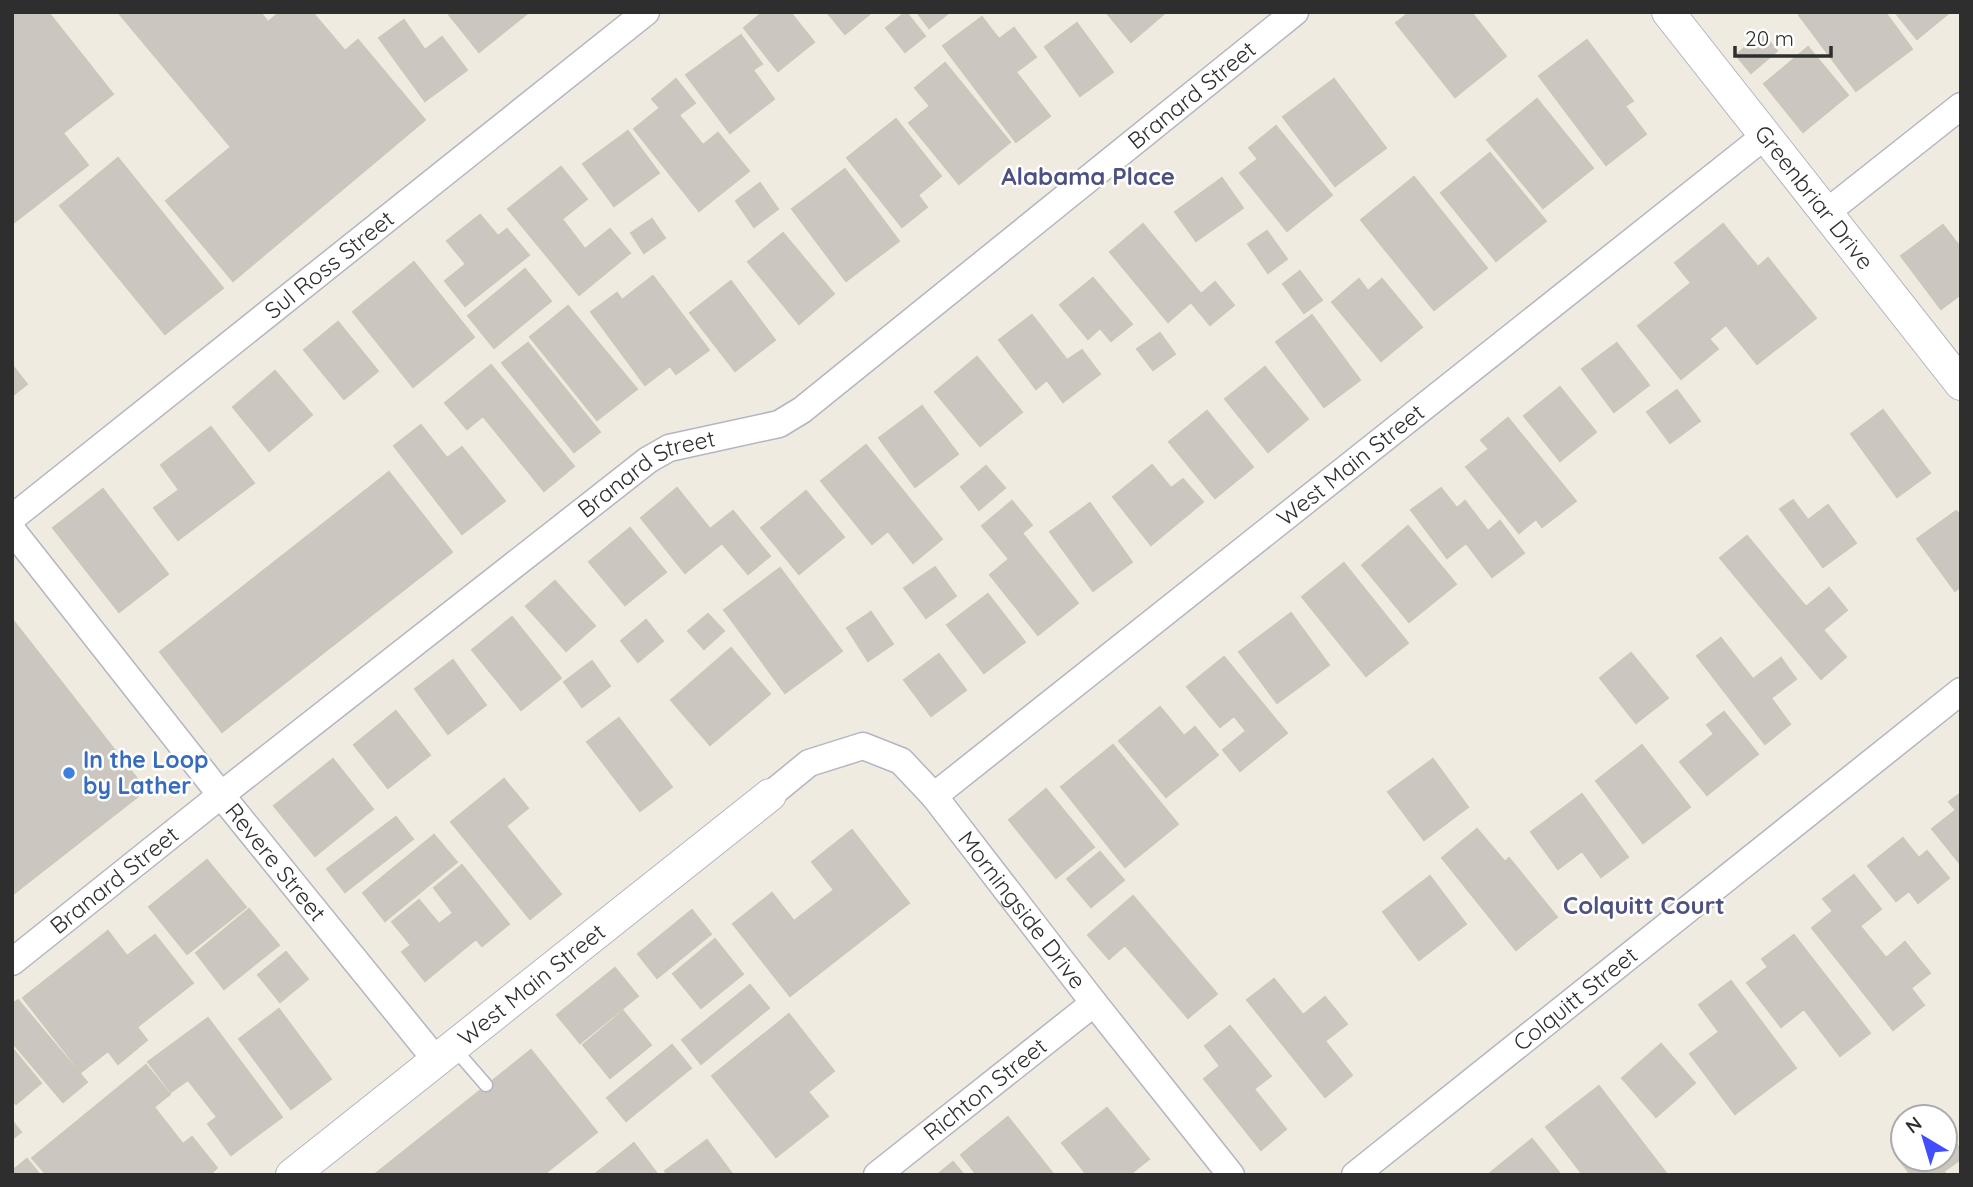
<svg xmlns="http://www.w3.org/2000/svg" width="1973" height="1187" font-family="Quicksand,sans-serif">
  <style>
    .building { fill: #cbc7c0; stroke: #cbc7ba; stroke-width: 2 }
    .lines { fill: none; stroke-linecap: round; stroke-linejoin: round }
    .service-casing { stroke: #b4b5c1; stroke-width: 15 }
    .minor-casing { stroke: #b4b5c1; stroke-width: 29 }
    .tertiary-casing { stroke: #b4b5c1; stroke-width: 34 }
    .service { stroke: #fff; stroke-width: 12 }
    .minor { stroke: #fff; stroke-width: 26 }
    .tertiary { stroke: #fff; stroke-width: 32 }
    .shop-dot { fill: #3f7fe0; stroke: #fff; stroke-width: 2.5 }
    .labels { text-anchor: middle; stroke-width: 5; stroke-linejoin: round; paint-order: stroke }
    .street-label { font-size: 23px; fill: #2e2e2e; stroke: #fff }
    .shop-label { font-size: 23px; font-weight: bold; fill: #366cbe; stroke: #fff; text-anchor: start }
    .neighbourhood-label { font-size: 24px; font-weight: bold; fill: #4d5080; stroke: #fff }
  </style>
  <rect width="100%" height="100%" fill="#efebe1"/>
  <path class="building" d="M 12,12 L 48,12 L 113,94 L 63,133 L 88,165 L 12,224 Z
    M 118,12 L 260,12 L 268,22 L 280,12 L 312,12 L 345,51 L 358,40 L 425,120 L 233,281 L 166,201 L 231,147 Z
    M 447,12 L 529,12 L 479,52 Z
    M 763,12 L 790,12 L 814,42 L 778,71 L 744,28 Z
    M 827,12 L 872,12 L 845,34 Z
    M 906,12 L 925,36 L 905,52 L 886,28 Z
    M 917,12 L 950,12 L 929,28 Z
    M 1106,12 L 1166,12 L 1131,42 Z
    M 1410,12 L 1471,12 L 1506,56 L 1455,97 L 1396,23 Z
    M 1802,12 L 1885,12 L 1912,49 L 1856,91 L 1799,15 Z
    M 1895,12 L 1950,12 L 1917,39 Z
    M 982,17 L 999,39 L 1014,28 L 1036,57 L 1016,72 L 1050,116 L 1016,142 L 943,46 Z
    M 404,20 L 425,50 L 442,37 L 467,70 L 425,101 L 379,38 Z
    M 1077,23 L 1113,72 L 1080,96 L 1045,47 Z
    M 1762,33 L 1777,51 L 1751,73 L 1736,55 Z
    M 741,35 L 762,64 L 753,70 L 774,99 L 730,133 L 686,75 Z
    M 1587,40 L 1633,101 L 1625,106 L 1646,134 L 1606,165 L 1539,76 Z
    M 1808,47 L 1848,95 L 1803,132 L 1764,84 Z
    M 945,63 L 1010,142 L 959,184 L 909,123 L 930,106 L 915,88 Z
    M 676,79 L 695,103 L 679,115 L 703,145 L 718,133 L 749,171 L 699,211 L 634,129 L 660,108 L 652,99 Z
    M 1334,79 L 1386,148 L 1335,186 L 1283,117 Z
    M 1537,99 L 1593,168 L 1543,208 L 1487,140 Z
    M 896,119 L 941,176 L 918,195 L 927,207 L 902,227 L 847,158 Z
    M 1276,126 L 1332,195 L 1287,231 L 1240,173 L 1258,159 L 1249,148 Z
    M 628,131 L 659,173 L 614,206 L 583,164 Z
    M 1490,153 L 1546,221 L 1496,261 L 1441,193 Z
    M 118,158 L 223,288 L 165,334 L 60,206 Z
    M 561,167 L 587,199 L 562,219 L 585,249 L 610,229 L 630,253 L 579,295 L 508,209 Z
    M 845,169 L 899,241 L 846,281 L 792,209 Z
    M 1414,177 L 1487,268 L 1434,310 L 1361,220 Z
    M 1222,178 L 1243,208 L 1196,241 L 1175,212 Z
    M 760,183 L 778,209 L 754,227 L 736,201 Z
    M 480,215 L 498,236 L 507,229 L 529,255 L 465,306 L 445,281 L 466,264 L 447,241 Z
    M 652,219 L 665,238 L 644,253 L 631,233 Z
    M 1143,224 L 1201,294 L 1215,282 L 1234,305 L 1210,325 L 1191,302 L 1168,322 L 1110,252 Z
    M 1723,224 L 1758,267 L 1768,258 L 1816,318 L 1757,364 L 1726,325 L 1709,339 L 1718,349 L 1681,379 L 1638,326 L 1691,283 L 1675,263 Z
    M 1943,225 L 1961,248 L 1961,294 L 1941,309 L 1901,256 Z
    M 1267,231 L 1287,259 L 1268,273 L 1248,244 Z
    M 783,233 L 834,294 L 799,324 L 748,262 Z
    M 414,262 L 474,337 L 413,387 L 353,312 Z
    M 525,269 L 551,301 L 494,348 L 468,316 Z
    M 1300,271 L 1322,300 L 1304,313 L 1283,284 Z
    M 653,276 L 709,350 L 676,374 L 670,366 L 645,385 L 591,312 L 617,293 L 622,300 Z
    M 1093,278 L 1132,324 L 1111,341 L 1100,328 L 1088,339 L 1060,305 Z
    M 1359,279 L 1368,291 L 1382,279 L 1422,327 L 1381,361 L 1332,302 Z
    M 731,281 L 775,340 L 735,371 L 690,313 Z
    M 568,306 L 637,389 L 597,420 L 530,337 Z
    M 1032,315 L 1067,360 L 1082,350 L 1100,374 L 1063,402 L 1047,380 L 1036,389 L 999,340 Z
    M 1312,315 L 1360,380 L 1324,407 L 1276,342 Z
    M 338,322 L 378,371 L 344,399 L 304,350 Z
    M 1160,333 L 1175,354 L 1153,370 L 1137,349 Z
    M 528,343 L 600,432 L 574,452 L 502,363 Z
    M 1617,343 L 1649,385 L 1614,412 L 1582,369 Z
    M 977,357 L 1022,412 L 980,446 L 935,392 Z
    M 12,365 L 27,384 L 12,396 Z
    M 491,365 L 574,466 L 544,491 L 483,416 L 467,429 L 445,403 Z
    M 1265,367 L 1308,419 L 1268,452 L 1225,399 Z
    M 275,371 L 312,415 L 269,451 L 233,407 Z
    M 1560,387 L 1596,432 L 1560,461 L 1524,416 Z
    M 1677,390 L 1700,421 L 1670,443 L 1647,412 Z
    M 922,406 L 958,454 L 915,487 L 879,438 Z
    M 1883,410 L 1930,473 L 1897,497 L 1851,434 Z
    M 1207,411 L 1253,467 L 1215,498 L 1169,442 Z
    M 1508,418 L 1576,501 L 1542,527 L 1536,519 L 1519,533 L 1466,467 L 1489,449 L 1481,440 Z
    M 421,425 L 447,458 L 462,447 L 505,501 L 462,534 L 394,446 Z
    M 211,427 L 254,483 L 178,540 L 154,508 L 179,490 L 161,465 Z
    M 866,445 L 942,539 L 913,563 L 888,531 L 872,544 L 821,481 Z
    M 1152,465 L 1171,488 L 1183,479 L 1203,502 L 1151,545 L 1113,497 Z
    M 986,466 L 1005,488 L 979,510 L 961,487 Z
    M 389,472 L 452,552 L 222,732 L 160,652 Z
    M 677,488 L 710,529 L 733,511 L 770,556 L 748,574 L 722,543 L 685,573 L 641,518 Z
    M 1441,488 L 1457,508 L 1465,501 L 1488,531 L 1500,521 L 1524,553 L 1492,577 L 1466,543 L 1447,558 L 1411,510 Z
    M 103,489 L 168,574 L 119,612 L 53,528 Z
    M 806,491 L 844,537 L 799,574 L 761,528 Z
    M 1793,500 L 1808,520 L 1828,505 L 1856,543 L 1823,567 L 1780,509 Z
    M 1012,501 L 1032,525 L 1022,533 L 1078,603 L 1038,635 L 990,575 L 1009,559 L 982,526 Z
    M 1090,503 L 1132,562 L 1093,591 L 1050,532 Z
    M 1956,511 L 1961,516 L 1961,586 L 1955,591 L 1917,539 Z
    M 1408,526 L 1456,584 L 1409,622 L 1362,565 Z
    M 630,528 L 666,572 L 625,605 L 589,562 Z
    M 1747,536 L 1806,607 L 1829,588 L 1847,610 L 1823,630 L 1846,657 L 1821,679 L 1720,558 Z
    M 1344,563 L 1408,643 L 1366,676 L 1302,597 Z
    M 935,567 L 956,596 L 926,618 L 904,588 Z
    M 780,568 L 842,651 L 785,693 L 724,610 Z
    M 555,581 L 595,626 L 566,651 L 526,606 Z
    M 988,594 L 1025,642 L 984,673 L 947,625 Z
    M 871,612 L 893,644 L 868,661 L 847,628 Z
    M 1291,613 L 1329,665 L 1277,703 L 1239,652 Z
    M 708,614 L 724,631 L 704,649 L 688,631 Z
    M 512,617 L 561,678 L 521,710 L 472,650 Z
    M 12,619 L 146,790 L 12,895 Z
    M 646,620 L 663,641 L 638,662 L 621,641 Z
    M 1721,638 L 1753,679 L 1781,658 L 1796,679 L 1771,698 L 1790,724 L 1765,744 L 1697,656 Z
    M 731,648 L 770,694 L 710,745 L 671,700 Z
    M 1631,653 L 1668,698 L 1636,723 L 1600,678 Z
    M 939,654 L 966,690 L 931,716 L 904,680 Z
    M 1224,657 L 1287,733 L 1240,771 L 1223,750 L 1246,731 L 1234,716 L 1220,727 L 1187,687 Z
    M 453,660 L 486,705 L 448,734 L 415,689 Z
    M 592,661 L 610,686 L 582,707 L 564,682 Z
    M 1160,707 L 1184,736 L 1195,727 L 1218,755 L 1166,797 L 1119,741 Z
    M 396,711 L 430,755 L 388,788 L 354,745 Z
    M 1724,712 L 1758,754 L 1707,795 L 1680,762 L 1714,734 L 1707,725 Z
    M 619,718 L 672,787 L 640,811 L 587,742 Z
    M 1113,745 L 1178,824 L 1125,867 L 1061,787 Z
    M 1642,745 L 1690,807 L 1643,843 L 1596,781 Z
    M 333,759 L 373,809 L 315,856 L 274,806 Z
    M 1433,759 L 1468,807 L 1424,840 L 1388,792 Z
    M 504,779 L 528,808 L 506,826 L 561,894 L 530,919 L 451,822 Z
    M 1046,789 L 1094,847 L 1056,878 L 1009,820 Z
    M 1961,793 L 1961,865 L 1932,829 L 1956,810 L 1949,802 Z
    M 1582,794 L 1628,857 L 1601,877 L 1582,851 L 1558,869 L 1531,832 Z
    M 396,817 L 413,839 L 345,892 L 327,869 Z
    M 1477,829 L 1505,862 L 1509,858 L 1557,917 L 1516,950 L 1442,858 Z
    M 852,830 L 909,903 L 790,996 L 733,924 L 772,893 L 794,921 L 834,890 L 812,862 Z
    M 434,835 L 457,862 L 385,921 L 363,893 Z
    M 1903,838 L 1919,858 L 1927,851 L 1949,878 L 1918,903 L 1909,891 L 1896,901 L 1868,866 Z
    M 1100,852 L 1124,880 L 1091,907 L 1067,879 Z
    M 207,860 L 246,907 L 187,954 L 149,907 Z
    M 462,865 L 509,924 L 482,946 L 476,939 L 425,981 L 402,952 L 411,945 L 392,922 L 419,900 L 439,924 L 453,913 L 434,888 Z
    M 1854,875 L 1881,909 L 1860,926 L 1886,958 L 1905,942 L 1930,973 L 1911,988 L 1924,1005 L 1893,1030 L 1812,928 L 1833,911 L 1823,899 Z
    M 1430,876 L 1466,924 L 1419,960 L 1383,912 Z
    M 1133,896 L 1217,994 L 1188,1018 L 1125,945 L 1109,959 L 1088,935 Z
    M 249,909 L 279,945 L 224,989 L 196,953 Z
    M 692,910 L 711,934 L 657,978 L 638,954 Z
    M 108,931 L 127,956 L 155,935 L 193,983 L 137,1027 L 147,1040 L 118,1064 L 108,1051 L 81,1072 L 23,998 Z
    M 1794,935 L 1870,1033 L 1840,1056 L 1804,1009 L 1781,1027 L 1747,983 L 1768,967 L 1762,959 Z
    M 715,939 L 743,974 L 701,1008 L 673,974 Z
    M 286,952 L 308,979 L 280,1002 L 258,975 Z
    M 615,968 L 638,996 L 580,1043 L 557,1015 Z
    M 1274,979 L 1303,1015 L 1325,997 L 1347,1024 L 1325,1041 L 1352,1075 L 1325,1097 L 1247,1000 Z
    M 1731,981 L 1796,1068 L 1735,1114 L 1690,1054 L 1719,1032 L 1699,1005 Z
    M 750,985 L 769,1008 L 701,1064 L 682,1040 Z
    M 18,1000 L 87,1082 L 63,1102 L 12,1042 L 12,1004 Z
    M 279,1009 L 331,1079 L 291,1109 L 239,1039 Z
    M 623,1011 L 651,1045 L 610,1078 L 583,1045 Z
    M 789,1014 L 834,1071 L 808,1092 L 828,1116 L 776,1157 L 712,1076 Z
    M 208,1018 L 282,1117 L 231,1155 L 208,1124 L 217,1117 L 188,1080 L 171,1092 L 148,1062 Z
    M 1230,1026 L 1271,1076 L 1254,1089 L 1286,1129 L 1261,1150 L 1204,1079 L 1220,1066 L 1205,1046 Z
    M 1661,1044 L 1695,1083 L 1656,1117 L 1622,1078 Z
    M 672,1045 L 691,1068 L 626,1121 L 607,1098 Z
    M 12,1048 L 41,1083 L 16,1104 L 12,1099 Z
    M 531,1050 L 597,1132 L 543,1175 L 374,1175 Z
    M 146,1065 L 170,1094 L 154,1107 L 183,1144 L 192,1137 L 217,1168 L 209,1175 L 71,1175 L 68,1172 L 65,1175 L 47,1175 L 32,1158 Z
    M 1599,1086 L 1666,1173 L 1663,1175 L 1583,1175 L 1546,1127 Z
    M 1107,1108 L 1149,1159 L 1129,1175 L 1087,1175 L 1062,1143 Z
    M 1008,1117 L 1054,1175 L 977,1175 L 961,1155 Z
    M 12,1121 L 21,1132 L 12,1139 Z
    M 1945,1129 L 1961,1150 L 1961,1159 L 1944,1171 L 1946,1175 L 1911,1175 L 1895,1154 L 1903,1148 L 1903,1159 L 1945,1159 Z
    M 1532,1139 L 1561,1175 L 1492,1175 L 1490,1173 Z
    M 707,1140 L 733,1175 L 668,1175 L 665,1171 Z
    M 634,1143 L 658,1175 L 594,1175 Z
    M 27,1159 L 40,1175 L 12,1175 L 12,1171 Z
    M 953,1162 L 964,1175 L 937,1175 Z"/>
  <g class="lines">
    <g class="service-casing">
      <path id="service" d="M 453,1047 L 486,1085"/>
    </g>
    <g class="minor-casing">
      <g id="minor">
        <path d="M 1827,212 L 1961,106"/>
        <path id="s1" d="M 12,518 L 646,12"/>
        <path id="s2" d="M 12,530 L 221,795 L 436,1060"/>
        <path id="s3" d="M 770,795 L 809,763 L 863,746 L 901,761 L 934,796 L 1094,1003 L 1231,1175"/>
        <path id="s4" d="M 934,796 L 1766,135"/>
        <path id="s5" d="M 12,962 L 221,795 L 648,460 L 669,448 L 779,424 L 802,410 L 1295,12"/>
        <path id="s6" d="M 877,1175 L 1094,1003"/>
        <path id="s7" d="M 1355,1175 L 1961,691"/>
      </g>
    </g>
    <g class="tertiary-casing">
      <g id="tertiary">
        <path id="s8" d="M 1668,12 L 1961,384"/>
        <path id="s9" d="M 292,1175 L 770,795"/>
      </g>
    </g>
    <use href="#service" class="service"/>
    <use href="#minor" class="minor"/>
    <use href="#tertiary" class="tertiary"/>
  </g>
  <circle class="shop-dot" cx="69" cy="773" r="7"/>
  <g class="labels">
    <g class="street-label">
      <text dy="8" stroke="none"><textPath href="#s5" startOffset="1475">Branard Street</textPath></text>
      <text dy="8" stroke="none"><textPath href="#s8" startOffset="236">Greenbriar Drive</textPath></text>
      <text dy="8" stroke="none"><textPath href="#s1" startOffset="406">Sul Ross Street</textPath></text>
      <text dy="8" stroke="none"><textPath href="#s4" startOffset="532">West Main Street</textPath></text>
      <text dy="8" stroke="none"><textPath href="#s5" startOffset="803">Branard Street</textPath></text>
      <text dy="8" stroke="none"><textPath href="#s2" startOffset="424">Revere Street</textPath></text>
      <text dy="8" stroke="none"><textPath href="#s5" startOffset="131">Branard Street</textPath></text>
      <text dy="8" stroke="none"><textPath href="#s3" startOffset="340">Morningside Drive</textPath></text>
      <text dy="8" stroke="none"><textPath href="#s9" startOffset="306">West Main Street</textPath></text>
      <text dy="8" stroke="none"><textPath href="#s7" startOffset="282">Colquitt Street</textPath></text>
      <text dy="8" stroke="none"><textPath href="#s6" startOffset="138">Richton Street</textPath></text>
    </g>
    <g class="shop-label">
      <text x="83" y="768">In the Loop<tspan x="83" dy="26">by Lather</tspan></text>
    </g>
    <g class="neighbourhood-label">
      <text x="1088" y="185">Alabama Place</text>
      <text x="1644" y="914">Colquitt Court</text>
    </g>
  </g>
  <rect width="1973" height="1187" fill="none" stroke="#2e2e2e" stroke-width="28"/>
  <g transform="translate(1924 1138) rotate(322)"><circle r="33" fill="#ffffff" stroke="#ababab" stroke-width="2"/>
  <path d="M0-5L12 26L0 18L-12 26Z" fill="#424dfb"/>
  <text y="-10" font-size="19" font-weight="bold" text-anchor="middle" fill="#2e2e2e">N</text>
  </g>
  <path d="M1735 46v10h96v-10" fill="none" stroke="#2e2e2e" stroke-width="3.5"/>
  <text x="1745" y="46" font-size="21" fill="#2e2e2e" stroke="#ffffff" stroke-width="5" paint-order="stroke">20 m</text>
</svg>
